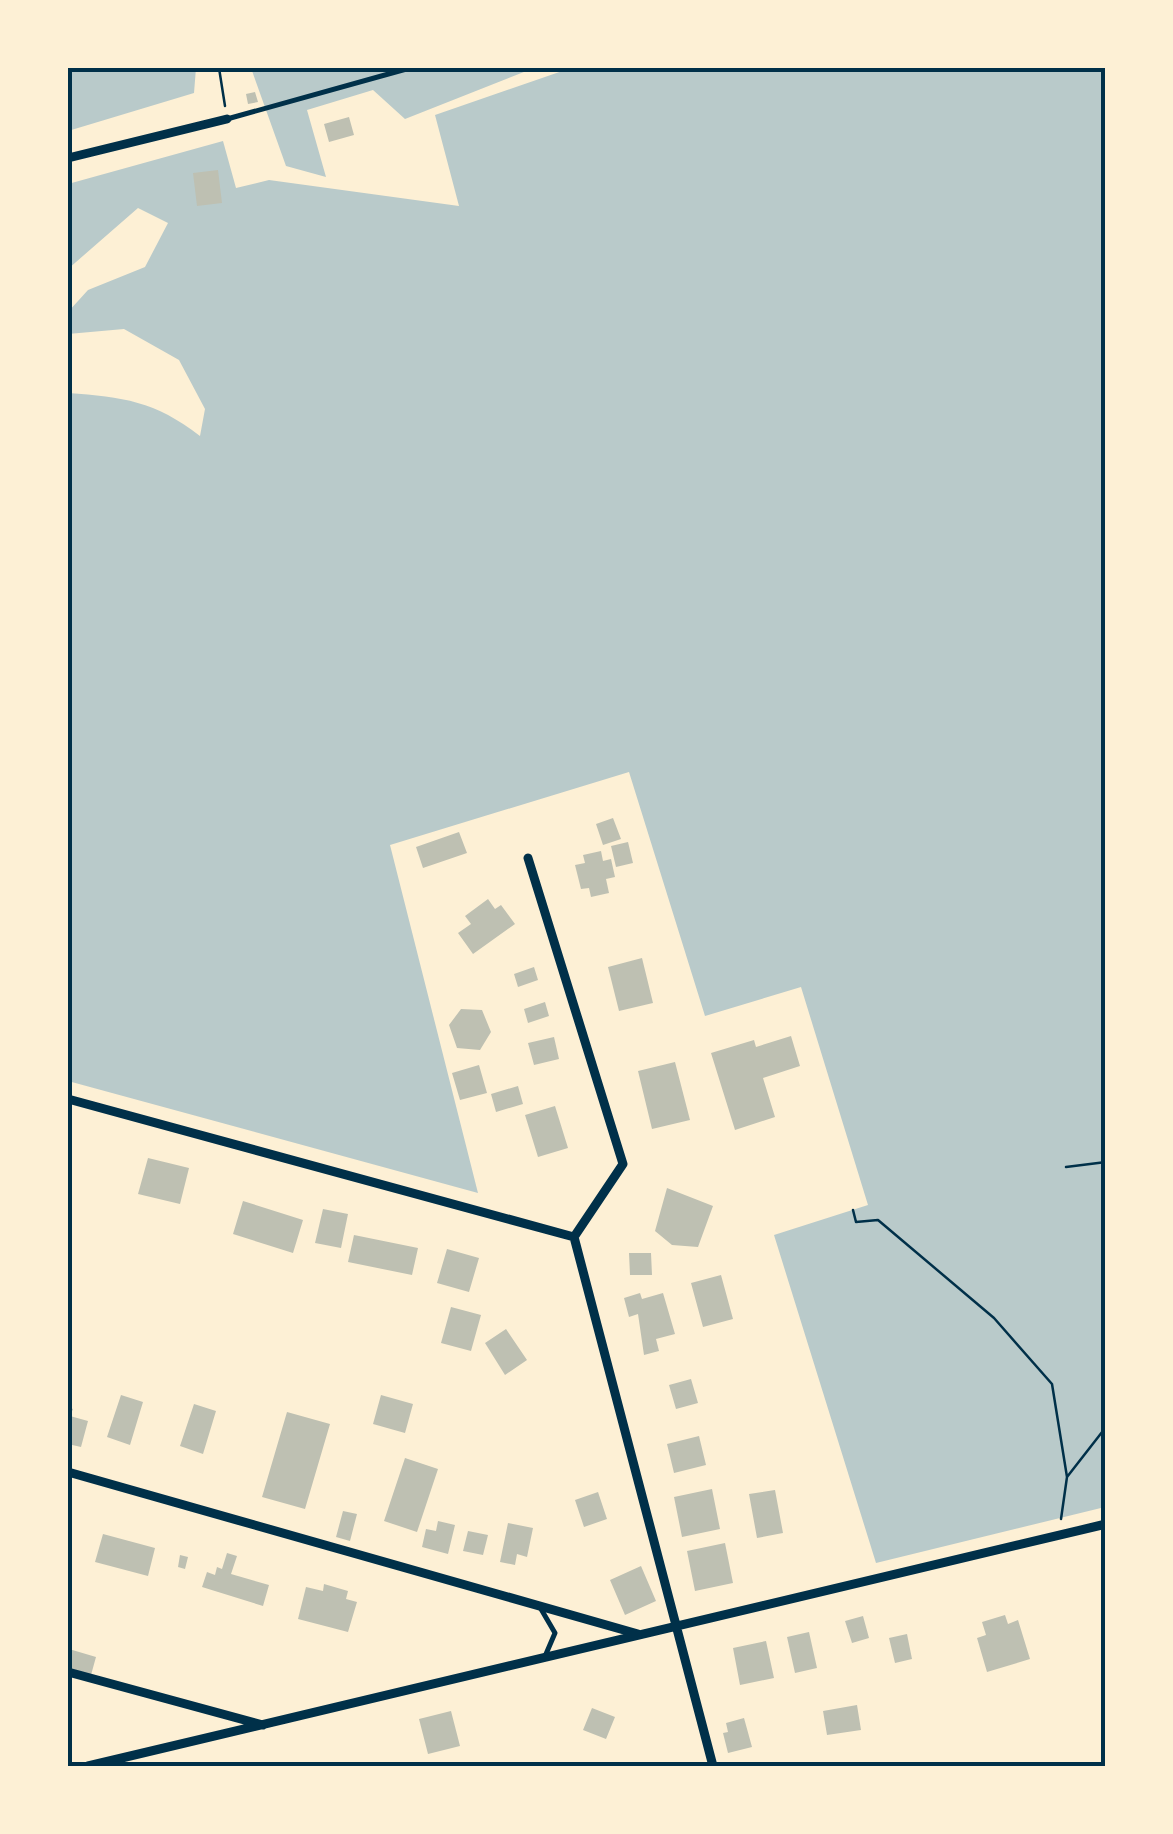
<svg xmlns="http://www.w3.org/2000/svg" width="1173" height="1834" font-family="'Source Serif 4',serif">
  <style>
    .green { fill: #b9caca }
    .building { fill: #bec0b2 }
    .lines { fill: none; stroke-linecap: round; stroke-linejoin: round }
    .path { stroke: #003049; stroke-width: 2.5 }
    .service { stroke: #003049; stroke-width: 5 }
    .minor { stroke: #003049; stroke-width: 9 }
    .neatline { fill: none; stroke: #003049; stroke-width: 4 }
  </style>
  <rect width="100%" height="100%" fill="#fdf0d5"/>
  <path class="green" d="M 68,68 L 196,68 L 194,93 L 68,131 Z
    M 251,68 L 534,68 L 405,119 L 373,90 L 307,110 L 326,177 L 286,166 Z
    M 571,68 L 1105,68 L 1105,1507 L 876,1563 L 774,1235 L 868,1205 L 801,987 L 705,1016 L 629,772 L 390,845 L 478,1193 L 68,1081 L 68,393 C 123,397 155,401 200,436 L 205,409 L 179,360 L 124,329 L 68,334 L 68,312 L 88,290 L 145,267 L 168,223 L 138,208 L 68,269 L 68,184 L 223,141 L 236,188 L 269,180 L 459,206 L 435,115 Z"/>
  <path class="building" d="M 255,92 L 258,102 L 248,104 L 246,94 Z
    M 349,117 L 354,135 L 329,142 L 324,124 Z
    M 218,170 L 222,203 L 197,206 L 193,173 Z
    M 613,818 L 621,839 L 603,845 L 596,824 Z
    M 459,832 L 467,853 L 423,868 L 416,847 Z
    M 628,842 L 633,863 L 616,867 L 611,846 Z
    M 601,851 L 603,861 L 611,859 L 615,877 L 606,879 L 609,893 L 591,897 L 589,888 L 581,889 L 575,865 L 585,863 L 583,855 Z
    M 488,899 L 495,909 L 501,905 L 515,924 L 473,954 L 458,933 L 471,924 L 465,916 Z
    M 642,958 L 653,1003 L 619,1011 L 608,967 Z
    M 534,967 L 538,980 L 518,987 L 514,974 Z
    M 545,1002 L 549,1016 L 528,1023 L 524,1009 Z
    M 461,1009 L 482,1010 L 491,1032 L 480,1050 L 457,1048 L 449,1025 Z
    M 791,1036 L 800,1066 L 763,1078 L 775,1117 L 735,1130 L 711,1053 L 754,1040 L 756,1047 Z
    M 554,1037 L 559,1059 L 534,1065 L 528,1043 Z
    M 675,1062 L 690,1120 L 652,1129 L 638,1071 Z
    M 479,1065 L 487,1093 L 460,1100 L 452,1073 Z
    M 518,1086 L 523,1104 L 496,1112 L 491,1094 Z
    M 555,1106 L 568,1148 L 538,1157 L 525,1115 Z
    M 148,1158 L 189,1168 L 180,1204 L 138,1194 Z
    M 667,1188 L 713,1206 L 698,1247 L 672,1245 L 655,1231 Z
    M 243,1201 L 303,1220 L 293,1253 L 233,1234 Z
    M 323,1209 L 348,1214 L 341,1248 L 315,1243 Z
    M 354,1235 L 418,1248 L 412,1275 L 348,1262 Z
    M 447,1249 L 479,1258 L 469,1292 L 437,1283 Z
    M 629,1253 L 651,1253 L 652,1275 L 630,1275 Z
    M 721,1275 L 733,1319 L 703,1327 L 691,1283 Z
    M 640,1293 L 642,1299 L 663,1293 L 675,1334 L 656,1339 L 659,1351 L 644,1355 L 638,1314 L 629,1317 L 624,1298 Z
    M 451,1307 L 481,1315 L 471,1351 L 441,1343 Z
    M 506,1329 L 527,1360 L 505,1375 L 485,1343 Z
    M 691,1379 L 698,1403 L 676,1409 L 669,1385 Z
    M 121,1395 L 143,1402 L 130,1445 L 107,1437 Z
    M 381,1395 L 413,1404 L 405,1433 L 373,1424 Z
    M 194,1404 L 216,1411 L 203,1454 L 180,1446 Z
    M 68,1407 L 73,1409 L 70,1416 L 88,1421 L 81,1447 L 68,1444 Z
    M 287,1412 L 330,1424 L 305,1509 L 262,1497 Z
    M 699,1436 L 706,1465 L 674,1473 L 667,1444 Z
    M 405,1458 L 438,1469 L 417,1532 L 384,1521 Z
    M 712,1489 L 720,1529 L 682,1537 L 674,1497 Z
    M 775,1490 L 783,1533 L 757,1538 L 749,1494 Z
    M 598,1492 L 607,1519 L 584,1527 L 575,1500 Z
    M 343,1511 L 357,1514 L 350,1541 L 336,1537 Z
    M 438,1521 L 455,1525 L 448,1554 L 422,1547 L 426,1529 L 436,1531 Z
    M 508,1523 L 533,1528 L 527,1557 L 517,1554 L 515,1565 L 500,1562 Z
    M 468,1531 L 488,1535 L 483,1555 L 463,1551 Z
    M 103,1534 L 155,1548 L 148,1576 L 95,1562 Z
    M 725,1543 L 733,1583 L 695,1591 L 687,1551 Z
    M 227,1553 L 237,1556 L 231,1574 L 269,1585 L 263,1606 L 202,1587 L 207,1572 L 215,1575 L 217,1567 L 222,1569 Z
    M 180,1555 L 188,1557 L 185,1569 L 178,1567 Z
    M 641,1566 L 656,1601 L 625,1615 L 610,1580 Z
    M 324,1584 L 348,1591 L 346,1599 L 357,1602 L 348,1632 L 298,1619 L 306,1587 L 323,1591 Z
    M 1005,1615 L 1008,1624 L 1018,1620 L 1030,1659 L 987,1672 L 977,1638 L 986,1635 L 982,1622 Z
    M 863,1616 L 869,1638 L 852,1643 L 845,1621 Z
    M 809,1632 L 817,1668 L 795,1673 L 787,1637 Z
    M 907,1634 L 912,1659 L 895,1663 L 889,1638 Z
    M 766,1641 L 774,1678 L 740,1685 L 733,1648 Z
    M 69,1649 L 96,1657 L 91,1675 L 68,1668 Z
    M 857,1705 L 861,1730 L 827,1735 L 823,1711 Z
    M 592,1708 L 615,1717 L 606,1739 L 583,1730 Z
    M 451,1711 L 460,1746 L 428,1754 L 419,1719 Z
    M 744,1718 L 752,1747 L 728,1753 L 723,1733 L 728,1732 L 726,1723 Z"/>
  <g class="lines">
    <path class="path" d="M 219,68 L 225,106
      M 1066,1167 L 1106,1162
      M 853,1210 L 856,1222 L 878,1220 L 994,1318 L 1052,1384 L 1067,1477
      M 68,1495 L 70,1484
      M 1061,1519 L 1067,1477 L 1106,1427"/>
    <path class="service" d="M 227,119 L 410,68
      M 541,1609 L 555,1633 L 546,1654"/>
    <path class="minor" d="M 68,158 L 227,119
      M 528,858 L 623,1164 L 574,1237 L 713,1766
      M 68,1099 L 574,1237
      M 68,1472 L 638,1634
      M 68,1672 L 263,1725
      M 88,1766 L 1106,1524"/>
  </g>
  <rect width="1173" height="1834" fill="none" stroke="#fdf0d5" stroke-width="140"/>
  <rect x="70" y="70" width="1033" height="1694" class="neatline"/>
</svg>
